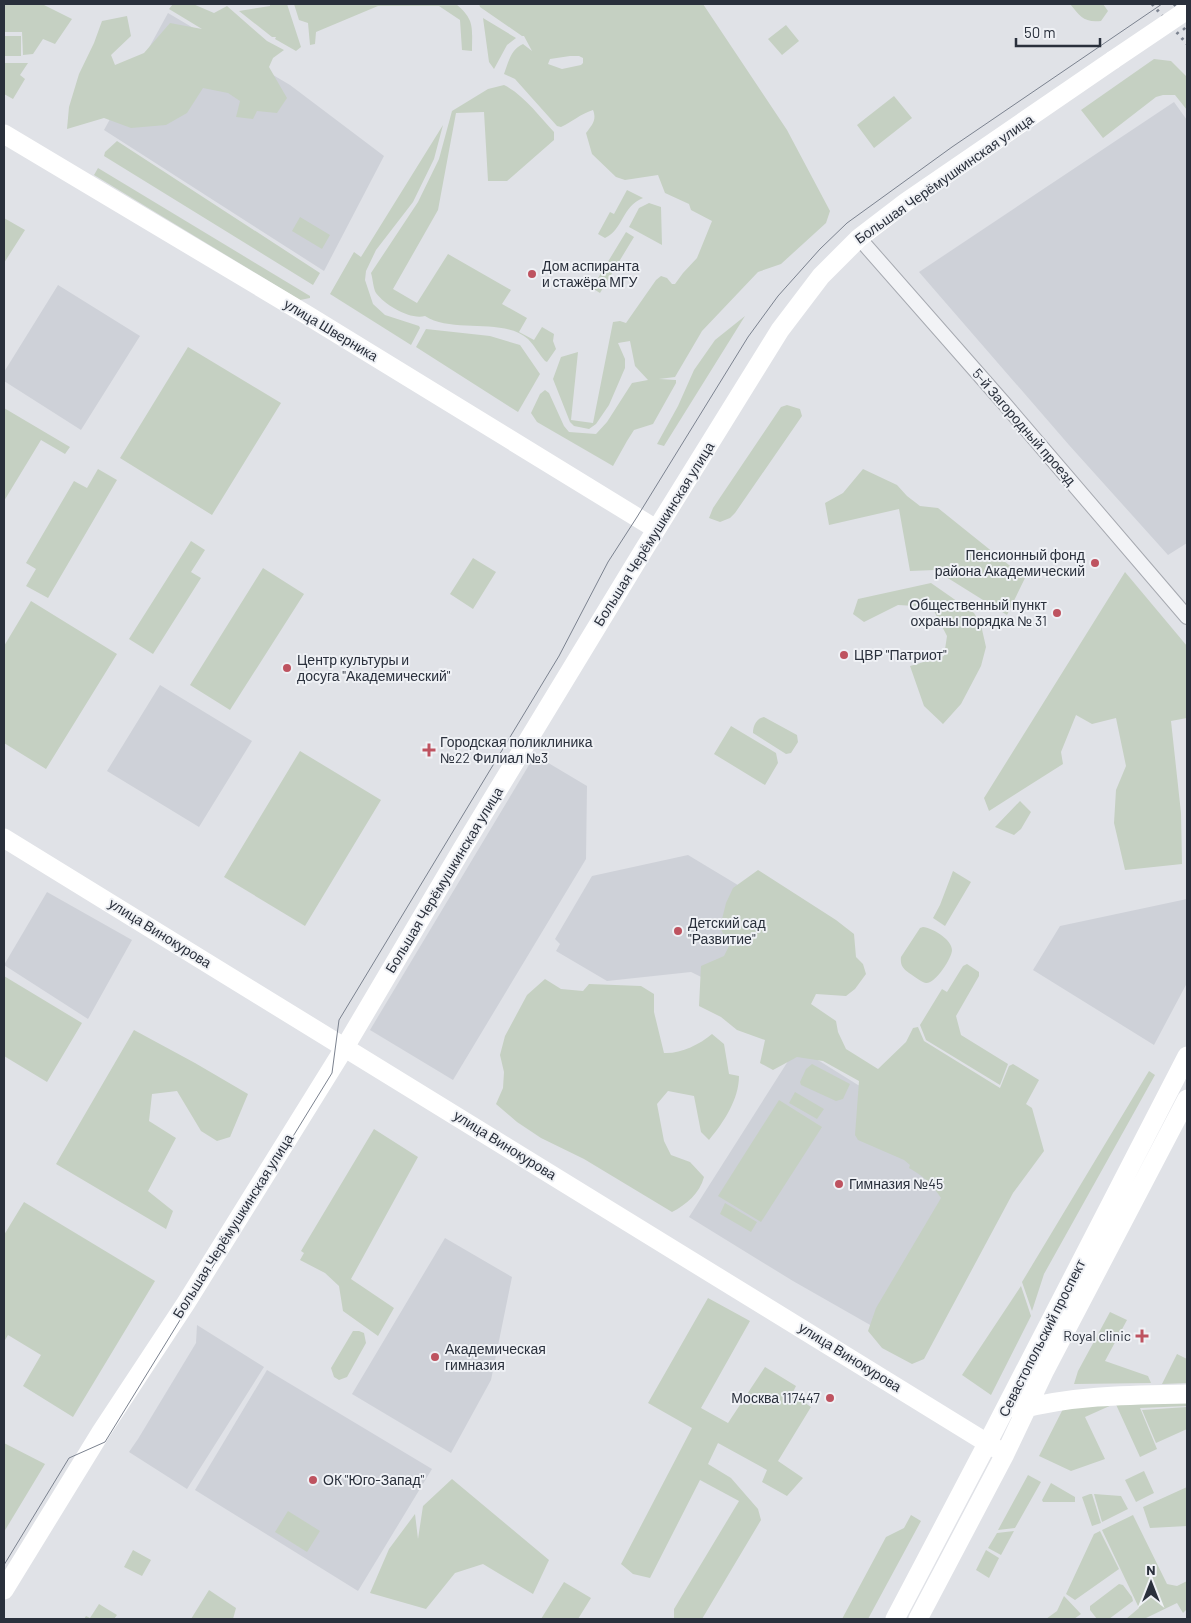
<svg xmlns="http://www.w3.org/2000/svg" width="1191" height="1623" font-family="Barlow,sans-serif">
  <style>
    .built { fill: #ced1d8 }
    .green { fill: #c5d0c2; fill-rule: evenodd }
    .lines { fill: none; stroke-linecap: round; stroke-linejoin: round }
    .street-casing { stroke: #a6a9b0; stroke-width: 16 }
    .street { stroke: #f2f3f6; stroke-width: 14 }
    .secondary { stroke: #fff; stroke-width: 19 }
    .tram { stroke: #7b828f; stroke-width: 1 }
    .rail { stroke: #7b828f; stroke-width: 3; stroke-dasharray: 2.5 5; stroke-linecap: butt }
    .secondary-bridge { stroke: #fff; stroke-width: 19 }
    .poi-dot { fill: #be5360; stroke: #eff1f5; stroke-width: 2 }
    .labels { text-anchor: middle; stroke-width: 4; stroke-linejoin: round; paint-order: stroke }
    .street-label { font-size: 14px; fill: #2a303c; stroke: #eff1f5 }
    .poi-label { font-size: 14px; fill: #2a303c; stroke: #eff1f5; text-anchor: start }
  </style>
  <rect width="100%" height="100%" fill="#e0e2e7"/>
  <path class="built" d="M 168,13 L 290,85 L 384,156 L 324,271 L 104,130 Z
    M 1174,102 L 1187,120 L 1187,543 L 1168,555 L 1069,445 L 919,272 Z
    M 58,285 L 140,336 L 81,430 L 4,381 L 4,372 Z
    M 160,685 L 252,741 L 199,827 L 107,771 Z
    M 535,755 L 587,786 L 586,859 L 453,1080 L 370,1030 Z
    M 688,855 L 801,923 L 740,996 L 691,972 L 607,981 L 556,951 L 560,944 L 555,939 L 592,876 Z
    M 47,892 L 132,940 L 88,1019 L 4,965 Z
    M 1187,899 L 1187,983 L 1154,1045 L 1033,970 L 1060,926 Z
    M 797,1047 L 858,1085 L 895,1097 L 989,1151 L 879,1330 L 793,1281 L 689,1217 Z
    M 445,1238 L 512,1277 L 491,1380 L 451,1453 L 352,1394 Z
    M 197,1325 L 264,1367 L 187,1489 L 129,1452 L 138,1439 L 196,1343 Z
    M 267,1370 L 432,1469 L 358,1591 L 195,1490 Z"/>
  <path class="green" d="M 4,4 L 42,4 L 72,19 L 55,44 L 43,39 L 33,54 L 23,55 L 22,32 L 4,32 Z
    M 173,4 L 193,4 L 214,13 L 227,6 L 267,41 L 284,50 L 273,58 L 269,67 L 287,98 L 277,113 L 257,111 L 253,119 L 236,117 L 240,101 L 228,93 L 203,88 L 187,113 L 166,125 L 131,128 L 104,118 L 67,129 L 69,107 L 79,74 L 94,43 L 102,21 L 127,16 L 131,36 L 111,55 L 115,65 L 144,53 L 170,23 L 202,29 L 169,9 Z
    M 270,4 L 287,4 L 301,47 L 296,51 L 275,39 L 276,37 L 272,37 L 239,11 L 270,6 Z
    M 294,4 L 456,4 C 475,20 472,27 472,51 L 462,50 L 460,20 L 439,6 L 378,6 L 316,32 L 315,44 L 310,45 L 308,23 L 299,20 Z
    M 479,4 L 703,4 L 787,130 L 830,211 L 826,223 L 781,264 L 758,272 L 702,331 L 675,377 L 659,379 L 676,380 L 676,383 L 653,424 L 634,430 L 627,441 L 613,466 L 537,422 L 531,413 L 540,394 L 545,390 L 549,393 L 564,426 L 569,432 L 596,434 L 607,422 L 632,383 L 648,380 L 635,366 L 630,341 L 618,343 L 625,359 L 625,368 L 609,405 L 596,424 L 589,429 L 574,426 L 570,422 L 553,379 L 561,357 L 578,352 L 571,420 L 593,423 L 613,322 L 620,321 L 626,323 L 656,280 L 661,276 L 667,278 L 672,284 L 675,284 L 683,273 L 697,258 L 712,221 L 691,210 L 689,204 L 665,193 L 658,175 L 625,180 L 616,177 L 592,154 L 586,133 C 592,125 597,120 593,110 C 580,114 572,122 561,127 L 557,126 L 515,79 L 504,74 C 508,63 511,49 523,44 L 532,51 L 524,36 L 522,36 L 480,7 ZM 570,56 L 579,56 L 583,58 L 583,63 L 581,65 L 562,69 L 548,64 L 550,59 Z
    M 1070,4 L 1103,4 L 1108,11 L 1101,21 C 1084,23 1080,16 1070,4 Z
    M 483,18 L 516,38 L 507,45 L 494,69 L 489,62 Z
    M 786,25 L 799,41 L 782,55 L 768,39 Z
    M 4,36 L 21,36 L 21,56 L 4,56 Z
    M 1154,59 L 1171,61 L 1187,77 L 1187,110 L 1175,95 L 1163,95 L 1156,97 L 1103,138 L 1081,110 Z
    M 4,63 L 28,63 L 20,75 L 25,79 L 13,99 L 4,94 Z
    M 504,85 C 524,95 539,116 554,132 L 554,140 L 507,181 L 488,181 L 484,112 L 456,113 L 438,210 L 393,289 L 417,303 L 448,254 L 511,290 L 502,304 L 527,318 L 519,332 L 534,340 L 542,327 L 554,334 L 553,341 L 556,349 L 547,362 L 545,361 C 539,354 534,345 528,339 C 504,317 453,334 425,316 C 410,320 385,305 376,293 C 373,288 373,279 371,273 L 418,202 L 439,159 L 452,111 L 488,89 Z
    M 894,96 L 912,118 L 874,148 L 857,125 Z
    M 443,125 L 434,159 L 413,202 L 376,250 L 366,271 L 365,280 L 373,304 L 385,315 L 419,326 L 420,328 L 411,345 L 330,294 L 354,252 L 361,257 Z
    M 117,141 L 320,273 L 313,285 L 104,156 L 105,152 Z
    M 98,168 L 310,296 L 310,298 L 300,300 L 94,175 Z
    M 627,190 L 643,198 C 622,206 623,230 605,238 L 598,234 L 610,212 L 614,214 Z
    M 649,203 L 661,207 L 662,245 L 629,227 L 639,208 Z
    M 300,217 L 330,235 L 322,249 L 292,231 Z
    M 4,218 L 25,230 L 4,263 Z
    M 626,232 L 634,237 L 600,293 L 592,288 Z
    M 745,316 L 664,446 L 657,444 L 678,406 L 694,370 L 715,340 Z
    M 426,329 L 490,336 L 520,345 L 540,374 L 518,412 L 416,347 Z
    M 188,347 L 281,403 L 212,515 L 120,458 Z
    M 787,405 L 800,409 L 802,416 L 735,513 L 730,518 L 720,522 L 709,518 L 713,508 L 781,407 Z
    M 4,408 L 70,447 L 65,454 L 41,440 L 4,501 Z
    M 98,469 L 117,480 L 48,598 L 26,586 L 36,569 L 26,563 L 74,481 L 87,488 Z
    M 863,469 L 897,485 L 907,496 L 920,506 L 938,508 L 1025,578 L 1007,615 L 935,570 L 910,571 L 899,509 L 829,525 L 825,503 L 843,493 Z
    M 191,541 L 205,550 L 191,572 L 201,578 L 153,654 L 129,639 Z
    M 473,558 L 496,572 L 473,609 L 450,594 Z
    M 263,568 L 304,594 L 230,710 L 190,685 Z
    M 1125,572 L 1187,646 L 1187,718 L 1171,721 L 1181,813 L 1182,864 L 1125,870 L 1114,823 L 1116,790 L 1126,766 L 1116,718 L 1092,724 L 1076,715 L 1061,752 L 1063,764 L 989,811 L 984,798 Z
    M 931,583 L 974,613 L 981,625 L 986,647 L 981,666 L 961,704 L 943,724 L 924,706 L 910,666 L 944,656 L 947,636 L 932,607 L 898,605 L 864,622 L 853,614 L 858,599 Z
    M 31,601 L 117,654 L 46,769 L 4,743 L 4,646 Z
    M 764,717 L 797,735 L 798,742 L 791,753 L 786,754 L 753,733 C 753,725 757,718 764,717 Z
    M 731,726 L 776,753 L 778,763 L 765,785 L 714,754 Z
    M 300,751 L 381,800 L 305,926 L 224,877 Z
    M 1020,801 L 1031,812 L 1021,829 L 1014,835 L 995,827 Z
    M 758,870 L 836,920 L 854,934 L 856,957 L 863,964 L 866,974 L 855,989 L 846,996 L 816,994 L 811,1004 L 836,1021 L 838,1032 L 846,1049 L 878,1069 L 906,1042 L 913,1028 L 918,1027 L 924,1041 L 1000,1088 L 1009,1066 L 1013,1064 L 1039,1080 L 1026,1104 L 1032,1108 L 1044,1151 L 1013,1193 L 924,1359 L 912,1364 L 882,1348 L 868,1331 L 876,1308 L 941,1198 C 932,1184 923,1176 909,1168 L 910,1165 L 904,1160 L 858,1140 L 855,1135 L 859,1081 L 823,1061 L 797,1057 L 773,1070 L 760,1063 L 765,1040 L 737,1030 L 721,1017 L 699,1006 L 701,966 L 724,956 L 729,946 L 720,927 L 726,903 L 733,888 Z
    M 953,871 L 971,882 L 945,926 L 933,918 L 940,905 Z
    M 923,927 C 932,928 952,939 952,950 C 952,958 935,984 926,983 C 921,982 914,976 909,973 C 903,969 900,965 901,957 L 920,928 Z
    M 967,964 L 979,972 L 979,976 L 956,1016 L 961,1035 L 1008,1064 L 1000,1085 L 926,1040 L 920,1025 L 942,989 L 947,992 L 963,966 Z
    M 4,976 L 82,1023 L 47,1082 L 4,1056 Z
    M 545,979 L 561,989 L 583,991 L 589,984 L 641,986 L 654,994 L 654,1012 L 664,1053 C 680,1054 699,1045 712,1034 L 724,1044 L 729,1074 L 739,1076 C 739,1099 724,1122 709,1140 L 701,1132 L 694,1096 L 668,1091 L 657,1104 L 664,1141 L 671,1155 L 690,1162 L 704,1177 C 700,1193 686,1205 672,1212 L 584,1159 L 541,1138 L 517,1122 L 496,1104 L 503,1088 L 504,1072 L 500,1055 L 505,1036 L 527,995 Z
    M 134,1030 L 195,1063 L 248,1094 L 230,1137 L 217,1141 L 201,1131 L 177,1091 L 152,1094 L 149,1121 L 176,1138 L 148,1191 L 173,1211 L 166,1229 L 56,1164 Z
    M 812,1064 L 850,1084 L 843,1099 L 836,1101 L 801,1085 L 800,1082 L 806,1069 Z
    M 1149,1071 L 1155,1075 L 1044,1274 L 1032,1311 L 1022,1282 Z
    M 795,1092 L 824,1109 L 817,1119 L 789,1103 Z
    M 779,1100 L 822,1127 L 761,1222 L 718,1196 Z
    M 374,1129 L 418,1157 L 351,1279 L 394,1308 L 378,1336 L 343,1311 L 339,1286 L 325,1273 L 300,1260 L 304,1253 L 301,1251 Z
    M 24,1202 L 155,1281 L 73,1417 L 23,1386 L 41,1355 L 8,1335 L 4,1342 L 4,1235 Z
    M 725,1203 L 757,1222 L 751,1232 L 720,1214 Z
    M 1021,1286 L 1031,1316 L 991,1395 L 962,1375 Z
    M 708,1298 L 750,1321 L 701,1408 L 728,1423 L 765,1367 L 796,1386 L 792,1394 L 811,1407 L 778,1461 L 803,1478 L 787,1496 L 762,1482 L 767,1470 L 718,1443 L 708,1464 L 731,1478 L 758,1509 L 761,1520 L 702,1619 L 674,1619 L 674,1609 L 739,1501 L 700,1480 L 650,1578 L 633,1574 L 621,1564 L 692,1428 L 648,1403 Z
    M 1110,1312 L 1127,1320 L 1105,1361 L 1148,1376 L 1151,1383 L 1074,1384 L 1078,1371 Z
    M 353,1331 L 359,1331 L 364,1333 L 366,1343 L 347,1377 L 339,1380 L 334,1377 L 331,1368 Z
    M 1177,1354 L 1187,1359 L 1187,1383 L 1162,1384 Z
    M 1187,1396 L 1187,1406 L 1140,1408 L 1157,1449 L 1140,1457 L 1113,1398 Z
    M 1114,1404 L 1085,1417 L 1105,1459 L 1071,1471 L 1039,1456 L 1064,1407 Z
    M 1187,1407 L 1187,1429 L 1156,1443 L 1142,1410 Z
    M 4,1443 L 45,1464 L 4,1532 Z
    M 1144,1471 L 1154,1493 L 1136,1502 L 1125,1480 Z
    M 1028,1475 L 1041,1482 L 1015,1528 L 998,1530 Z
    M 452,1479 L 549,1560 L 533,1594 L 483,1564 L 455,1573 L 426,1609 L 370,1593 L 389,1549 L 415,1514 L 418,1539 L 423,1506 Z
    M 1051,1483 L 1075,1497 L 1075,1502 L 1043,1502 L 1042,1500 Z
    M 1187,1487 L 1187,1526 L 1150,1528 L 1143,1507 Z
    M 1090,1494 L 1092,1494 L 1101,1523 L 1092,1526 L 1082,1497 Z
    M 1094,1494 L 1121,1496 L 1128,1509 L 1102,1522 Z
    M 288,1511 L 320,1531 L 307,1552 L 275,1532 Z
    M 911,1515 L 921,1521 L 868,1619 L 842,1619 L 886,1537 L 904,1528 Z
    M 1133,1515 L 1167,1584 L 1177,1586 L 1187,1581 L 1187,1609 L 1183,1613 L 1177,1603 L 1144,1619 L 1126,1619 L 1139,1608 L 1102,1530 Z
    M 1014,1531 L 1001,1555 L 988,1548 L 997,1533 Z
    M 1100,1531 L 1119,1569 L 1075,1600 L 1066,1594 L 1094,1534 Z
    M 133,1550 L 151,1560 L 142,1576 L 124,1567 Z
    M 986,1550 L 999,1558 L 989,1578 L 976,1570 Z
    M 564,1582 L 591,1598 L 578,1619 L 541,1619 Z
    M 1119,1584 L 1123,1585 L 1132,1597 L 1133,1601 L 1109,1619 L 1097,1619 L 1090,1610 L 1090,1606 Z
    M 209,1590 L 236,1608 L 233,1619 L 191,1619 Z
    M 1064,1596 L 1081,1614 L 1074,1619 L 1046,1619 L 1057,1611 Z
    M 99,1604 L 117,1615 L 114,1619 L 84,1619 L 86,1616 L 90,1618 Z"/>
  <g class="lines">
    <g class="street-casing">
      <path id="street" d="M 859,238 L 1003,402 L 1187,617"/>
    </g>
    <use href="#street" class="street"/>
    <path class="secondary" d="M 4,134 L 307,315 L 656,529
      M 4,838 L 1005,1454
      M 1018,1410 C 1074,1395 1130,1395 1187,1394
      M 4,1590 L 101,1432 L 186,1303 L 345,1047 L 462,849 L 643,551 L 780,330 L 821,276 L 859,238 L 906,202 L 1113,60
      M 895,1619 L 988,1442 L 1187,1056
      M 918,1619 L 1005,1454 L 1045,1370 L 1187,1099"/>
    <path class="tram" d="M 4,1565 L 69,1458 L 105,1442 L 332,1073 L 339,1020 L 559,656 L 608,562 L 637,517 L 748,337 L 778,296 L 820,249 L 847,223 L 952,147 L 1162,4"/>
    <path class="rail" d="M 1152,4 L 1187,44
      M 1174,4 L 1187,18
      M 1173,17 L 1187,32"/>
    <path class="secondary-bridge" d="M 1113,60 L 1187,10"/>
  </g>
  <g class="poi-dot">
    <circle cx="532" cy="274" r="5"/>
    <circle cx="1095" cy="563" r="5"/>
    <circle cx="1057" cy="613" r="5"/>
    <circle cx="844" cy="655" r="5"/>
    <circle cx="287" cy="668" r="5"/>
    <path d="M426.5 742.5h5v5h5v5h-5v5h-5v-5h-5v-5h5z"/>
    <circle cx="678" cy="931" r="5"/>
    <circle cx="839" cy="1184" r="5"/>
    <path d="M1139.5 1328.5h5v5h5v5h-5v5h-5v-5h-5v-5h5z"/>
    <circle cx="435" cy="1357" r="5"/>
    <circle cx="830" cy="1398" r="5"/>
    <circle cx="313" cy="1480" r="5"/>
  </g>
  <g class="labels">
    <g class="street-label">
      <text transform="translate(944 179) rotate(-35)" y="5">Большая Черёмушкинская улица</text>
      <text transform="translate(331 330) rotate(31)" y="5">улица Шверника</text>
      <text transform="translate(1024 427) rotate(49)" y="5">5-й Загородный проезд</text>
      <text transform="translate(654 534) rotate(-58)" y="5">Большая Черёмушкинская улица</text>
      <text transform="translate(444 880) rotate(-59)" y="5">Большая Черёмушкинская улица</text>
      <text transform="translate(160 933) rotate(32)" y="5">улица Винокурова</text>
      <text transform="translate(505 1145) rotate(32)" y="5">улица Винокурова</text>
      <text transform="translate(233 1226) rotate(-58)" y="5">Большая Черёмушкинская улица</text>
      <text transform="translate(1042 1338) rotate(-63)" y="5">Севастопольский проспект</text>
      <text transform="translate(850 1357) rotate(32)" y="5">улица Винокурова</text>
    </g>
    <g class="poi-label">
      <text x="542" y="271">Дом аспиранта<tspan x="542" dy="16">и стажёра МГУ</tspan></text>
      <text x="1085" y="560" text-anchor="end">Пенсионный фонд<tspan x="1085" dy="16">района Академический</tspan></text>
      <text x="1047" y="610" text-anchor="end">Общественный пункт<tspan x="1047" dy="16">охраны порядка № 31</tspan></text>
      <text x="854" y="660">ЦВР "Патриот"</text>
      <text x="297" y="665">Центр культуры и<tspan x="297" dy="16">досуга "Академический"</tspan></text>
      <text x="440" y="747">Городская поликлиника<tspan x="440" dy="16">№22 Филиал №3</tspan></text>
      <text x="688" y="928">Детский сад<tspan x="688" dy="16">"Развитие"</tspan></text>
      <text x="849" y="1189">Гимназия №45</text>
      <text x="1131" y="1341" text-anchor="end">Royal clinic</text>
      <text x="445" y="1354">Академическая<tspan x="445" dy="16">гимназия</tspan></text>
      <text x="820" y="1403" text-anchor="end">Москва 117447</text>
      <text x="323" y="1485">ОК "Юго-Запад"</text>
    </g>
  </g>
  <rect width="1191" height="1623" fill="none" stroke="#2a303c" stroke-width="10"/>
  <g transform="translate(1151 1583)" stroke="#eff1f5" stroke-width="4" paint-order="stroke">
  <path d="M0-4L9 19L0 12L-9 19Z" fill="#2a303c"/>
  <text y="-8" font-size="14" font-weight="bold" text-anchor="middle" fill="#2a303c">N</text>
  </g>
  <path d="M1016 38v8h84v-8" fill="none" stroke="#2a303c" stroke-width="2.5"/>
  <text x="1024" y="38" font-size="15" fill="#2a303c" stroke="#eff1f5" stroke-width="4" paint-order="stroke">50 m</text>
</svg>
